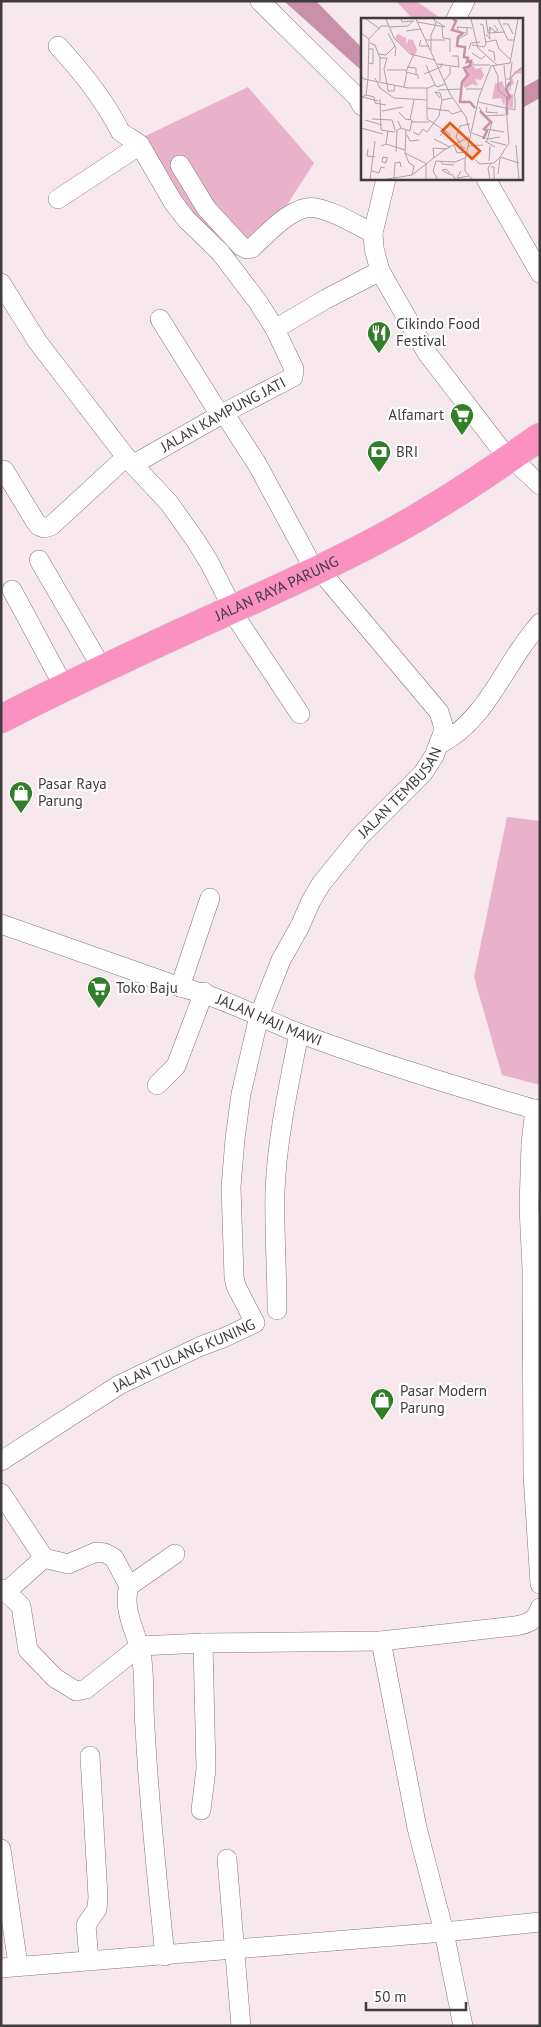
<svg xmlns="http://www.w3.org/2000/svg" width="541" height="2027" font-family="'PT Sans',sans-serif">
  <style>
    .green { fill: #eab1ca }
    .water { fill: #ca90a9 }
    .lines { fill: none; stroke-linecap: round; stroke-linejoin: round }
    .minor-casing { stroke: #83767b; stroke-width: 20 }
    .highway-casing { stroke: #cdcccd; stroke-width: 29 }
    .minor { stroke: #fff; stroke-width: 19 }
    .highway { stroke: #fa91c1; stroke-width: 28 }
    .labels { text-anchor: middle; stroke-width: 4.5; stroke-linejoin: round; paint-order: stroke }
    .poi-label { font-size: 15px; fill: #403b3d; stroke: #fff; text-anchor: start }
    .street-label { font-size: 15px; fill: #403b3d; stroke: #fff }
    .inset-river { fill: none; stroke: #ca90a9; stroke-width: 2.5 }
    .inset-road { fill: none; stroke: #ada3a7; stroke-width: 1 }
    .view { fill: #e8590c; fill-opacity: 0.15; stroke: #e8590c; stroke-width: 2.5 }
    .inset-edge { fill: none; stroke: #403b3d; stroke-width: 2.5 }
  </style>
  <rect width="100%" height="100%" fill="#f6e8ed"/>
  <path class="green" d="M 396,1 L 416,1 L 442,19 L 407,19 L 410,16 Z
    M 248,87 L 314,163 L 283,211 L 231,261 L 185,213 L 139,139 Z
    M 507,817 L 540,821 L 540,1085 L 502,1075 L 474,977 Z"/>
  <path class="water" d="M 284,1 L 316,1 L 362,48 L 362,71 Z
    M 540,78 L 540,98 L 522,108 L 522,88 Z"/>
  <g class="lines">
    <g class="minor-casing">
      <g id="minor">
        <path d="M 260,1 L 357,97 L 362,106"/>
        <path d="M 456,19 L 465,1"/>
        <path d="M 58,46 C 82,72 104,99 120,131 C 126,137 134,139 140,145 L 173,202 L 186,219 L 220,252 L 258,302 L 275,329"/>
        <path d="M 180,165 L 206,208 L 241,246 L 247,249 L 252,248 C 267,234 294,203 316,208 C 334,211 356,225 373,233"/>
        <path d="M 386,179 L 373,233 L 374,248 L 380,271 L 427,353 L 509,460"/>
        <path d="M 486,179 L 540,273"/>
        <path d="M 58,199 L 140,145"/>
        <path d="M 1,283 L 37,341 L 126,457 L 169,503 L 196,541 L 209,562 L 233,609"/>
        <path d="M 160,319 L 220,415"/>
        <path d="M 224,413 L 257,464 L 315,571"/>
        <path id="s1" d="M 134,464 L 224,413 L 293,377 L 294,369 L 275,329 L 326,299 L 380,271"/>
        <path d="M 522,468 L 540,485"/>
        <path d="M 1,472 L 4,470 L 35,521 L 39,526 L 44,528 L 51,526 L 126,457"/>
        <path d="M 39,560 L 103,670"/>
        <path d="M 12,590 L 64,687"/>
        <path d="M 237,619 L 300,714"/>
        <path d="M 440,744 C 479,724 497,683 521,648 C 527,639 533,632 540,623"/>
        <path id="s2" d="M 1,924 L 180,987 C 222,997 260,1018 301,1034 C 379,1063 459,1087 540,1111"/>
        <path d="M 180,987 L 210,898"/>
        <path d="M 157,1085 L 176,1066 L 204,992"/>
        <path d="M 535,1109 L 531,1144 L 529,1207 L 532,1269 L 533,1475 L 540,1584"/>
        <path d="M 277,1310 C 277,1270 274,1231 275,1191 C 277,1138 289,1085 299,1033"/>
        <path id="s3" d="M 1,1461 L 119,1385 L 201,1346 L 223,1338 L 255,1323 L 236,1286 L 234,1277 L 231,1187 L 235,1139 L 241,1094 L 259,1016 L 281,960 L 300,926 L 311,901 L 321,884 L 359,837 L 423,773 L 434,756 L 443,733 L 443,725 L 439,712 L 328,580"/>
        <path d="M 1,1493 L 44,1558 L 68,1564 L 96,1552 L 105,1553 L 114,1558 L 129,1586"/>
        <path d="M 1,1589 L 6,1592 L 44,1558"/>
        <path d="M 6,1592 L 21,1606 L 28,1650 L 55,1678 L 76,1691 L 86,1689 L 140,1646 L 203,1643 L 381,1641"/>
        <path d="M 201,1810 L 206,1769 L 203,1643"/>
        <path d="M 1,1849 L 18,1965"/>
        <path d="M 227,1859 L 241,2026"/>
        <path d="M 165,1956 C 157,1880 149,1804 145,1728 C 143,1704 145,1683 142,1660 C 139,1635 121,1612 129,1586 L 175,1554"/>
        <path d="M 89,1960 L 86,1925 L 97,1909 L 98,1897 L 90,1756"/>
        <path d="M 1,1968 L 444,1932 L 540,1922"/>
        <path d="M 463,2026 L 444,1932 L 417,1828 L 381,1641 L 515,1626 C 527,1624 536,1621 540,1608"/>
      </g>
    </g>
    <g class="highway-casing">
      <g id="highway">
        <path id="s4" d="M 1,719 C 77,680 155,644 233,609 C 282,587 330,565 377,540 C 434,510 487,474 540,437"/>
      </g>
    </g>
    <use href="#minor" class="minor"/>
    <use href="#highway" class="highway"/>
  </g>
  <defs>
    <g id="restaurant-pin" transform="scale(1.25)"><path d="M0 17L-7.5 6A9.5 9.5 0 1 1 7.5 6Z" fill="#327f29" stroke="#fff"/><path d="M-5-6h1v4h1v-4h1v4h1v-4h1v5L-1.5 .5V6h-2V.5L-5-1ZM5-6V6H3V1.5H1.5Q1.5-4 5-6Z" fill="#fff"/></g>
    <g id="supermarket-pin" transform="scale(1.25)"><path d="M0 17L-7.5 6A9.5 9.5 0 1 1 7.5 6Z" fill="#327f29" stroke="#fff"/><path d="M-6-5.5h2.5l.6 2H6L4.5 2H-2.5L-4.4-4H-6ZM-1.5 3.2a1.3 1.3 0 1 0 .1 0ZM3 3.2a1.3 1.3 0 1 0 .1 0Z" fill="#fff"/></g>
    <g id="bank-pin" transform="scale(1.25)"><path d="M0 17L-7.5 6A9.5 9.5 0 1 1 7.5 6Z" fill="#327f29" stroke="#fff"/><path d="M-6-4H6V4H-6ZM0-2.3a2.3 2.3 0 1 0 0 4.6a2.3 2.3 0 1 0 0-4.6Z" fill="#fff"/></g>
    <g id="shop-pin" transform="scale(1.25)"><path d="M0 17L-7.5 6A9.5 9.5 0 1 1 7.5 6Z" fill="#327f29" stroke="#fff"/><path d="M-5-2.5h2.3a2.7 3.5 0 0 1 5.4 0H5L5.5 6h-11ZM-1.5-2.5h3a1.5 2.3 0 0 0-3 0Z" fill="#fff"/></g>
  </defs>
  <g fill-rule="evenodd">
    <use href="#restaurant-pin" x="379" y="333"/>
    <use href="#supermarket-pin" x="462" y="415"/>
    <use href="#bank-pin" x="379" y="452"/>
    <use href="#shop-pin" x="21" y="793"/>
    <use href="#supermarket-pin" x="99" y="988"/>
    <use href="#shop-pin" x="382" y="1400"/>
  </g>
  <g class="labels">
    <g class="poi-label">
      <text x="396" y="329">Cikindo Food<tspan x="396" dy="17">Festival</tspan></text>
      <text x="444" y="420" text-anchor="end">Alfamart</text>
      <text x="396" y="457">BRI</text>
      <text x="38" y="789">Pasar Raya<tspan x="38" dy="17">Parung</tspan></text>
      <text x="116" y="993">Toko Baju</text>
      <text x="400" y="1396">Pasar Modern<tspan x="400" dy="17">Parung</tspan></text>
    </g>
    <g class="street-label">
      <text dy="5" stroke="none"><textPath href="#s1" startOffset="102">JALAN KAMPUNG JATI</textPath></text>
      <text dy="5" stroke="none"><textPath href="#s4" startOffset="305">JALAN RAYA PARUNG</textPath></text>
      <text dy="5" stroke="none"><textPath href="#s3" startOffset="872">JALAN TEMBUSAN</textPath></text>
      <text dy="5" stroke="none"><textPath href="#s2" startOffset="285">JALAN HAJI MAWI</textPath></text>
      <text dy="5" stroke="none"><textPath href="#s3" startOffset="212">JALAN TULANG KUNING</textPath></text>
    </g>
  </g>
  <g transform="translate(361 18)">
    <rect width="162" height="162" fill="#f6e8ed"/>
    <path d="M 37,16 L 45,20 L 45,27 L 48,21 L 52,22 L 56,32 L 53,39 L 34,20 ZM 109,45 L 115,51 L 123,49 L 120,51 L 123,57 L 120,62 L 114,61 L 117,68 L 111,66 L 104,70 L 101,65 L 105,61 L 103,50 L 109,49 ZM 162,48 L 160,55 L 154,56 L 151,60 L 153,66 L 147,68 L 148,76 L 152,77 L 152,90 L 149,90 L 145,79 L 143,88 L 140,80 L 131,81 L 134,66 L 141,63 L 145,73 L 153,54 Z" fill="#eab1ca"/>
    <path class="inset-river" d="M 92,1 L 95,3 L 91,12 L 102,15 L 97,19 L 96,28 L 104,29 L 103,39 L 107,40 L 106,44 L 110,43 L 109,48 L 103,50 L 107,57 L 101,64 L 99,84 L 109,84 L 114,90M 119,93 L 130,104 L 123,111 L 126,113 L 122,121M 146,97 L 146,80 L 149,79 L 145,71 L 149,64"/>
    <path class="inset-road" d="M 5,1 L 19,11M 25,1 L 33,20 L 49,36 L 74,42M 40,1 L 41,4 L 53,3M 55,1 L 89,76 L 105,99 L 109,115M 110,1 L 117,30 L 136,47M 125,1 L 127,15 L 144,14M 137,1 L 147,22 L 153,22M 57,4 L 84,9 L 75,3M 142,6 L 147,6 L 152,16M 29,9 L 47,8 L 52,3M 81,9 L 82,20 L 89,21 L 89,34M 131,10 L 134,14 L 137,12 L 133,7M 97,12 L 96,9 L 111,10M 45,13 L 60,11M 0,15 L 8,21 L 20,8 L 28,8M 27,15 L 35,30 L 34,38M 125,16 L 129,21 L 128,12 L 129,9 L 130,13M 60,22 L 58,28 L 68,28M 65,22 L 84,22M 96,22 L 106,16 L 106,10M 125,24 L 135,22 L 138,31 L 149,41M 9,25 L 14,27 L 19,40 L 19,63M 111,27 L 123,29 L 125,26 L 122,7 L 119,6M 108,31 L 110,25 L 119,24M 127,32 L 133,34 L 134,43M 70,33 L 70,17 L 75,6 L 73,1M 111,35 L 120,41 L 124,38M 17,36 L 25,37 L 34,28M 52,38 L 45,54 L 57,57 L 57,61M 19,40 L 26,40 L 23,51 L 26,66M 112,44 L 112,47 L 129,47M 8,45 L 12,46 L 12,31 L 8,31M 76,46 L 98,49 L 97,38 L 91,38M 65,47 L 74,67M 143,47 L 145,69M 132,48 L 137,58 L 137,72 L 149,82M 46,49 L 55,50 L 55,57M 26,52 L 45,52M 63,56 L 80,49 L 81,45M 0,58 L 3,61 L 47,70 L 67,70 L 74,67 L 76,69 L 84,66M 14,60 L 19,70 L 33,80 L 66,82M 7,61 L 8,21M 145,61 L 149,61 L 151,44M 83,63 L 89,56 L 89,49M 26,66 L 27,73 L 33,73 L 34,67M 43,69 L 46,54M 66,70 L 66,101 L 89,116 L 87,119 L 95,126M 105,71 L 121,71M 77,72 L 100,71M 149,72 L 150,59 L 160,50M 5,77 L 13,79 L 14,85 L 25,87M 1,79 L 5,77 L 7,61M 2,79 L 17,83M 153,79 L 157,62M 79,80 L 74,74 L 79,75 L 81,82M 19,81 L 20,112 L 33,114 L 40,110M 117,84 L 154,92 L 154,79M 118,89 L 123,98 L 144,97M 126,89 L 125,94 L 137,95M 66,90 L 88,93 L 91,96 L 101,93M 21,93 L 42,89M 11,101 L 31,102 L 34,112M 4,102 L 21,107M 49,102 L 53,82M 37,103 L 40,110 L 49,113 L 51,102 L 44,101 L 38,94M 51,104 L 68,104M 0,110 L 22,116M 126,111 L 143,114M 45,112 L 44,135 L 48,145 L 53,148 L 51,157M 52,114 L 58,117 L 62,111 L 66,114 L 78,98 L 81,82 L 91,80M 111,115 L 127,121 L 139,119M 46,117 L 49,123 L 58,122M 79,118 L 89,106M 73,121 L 89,129M 126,123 L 131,104M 129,123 L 145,127M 128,125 L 124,123 L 134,129M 25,126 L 44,132M 93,127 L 96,135 L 104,134M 155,127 L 158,162M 20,128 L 25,126 L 27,113M 107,128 L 122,127M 105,130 L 102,130 L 95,119 L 99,108 L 109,106M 7,131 L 6,138 L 14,139M 35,134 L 36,113M 105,134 L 119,146 L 133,145 L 139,139 L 148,125 L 145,90M 44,135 L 66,146M 139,139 L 158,145M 26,140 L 25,145 L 21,144 L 22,139 L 27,140M 73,140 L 72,130 L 85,131M 75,143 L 94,144 L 104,140M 75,143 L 72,153 L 77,162M 80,143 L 81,146 L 93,147M 128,143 L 129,128M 65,146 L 65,162M 130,149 L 133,149 L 133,162M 11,153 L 18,155 L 20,149 L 24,150M 100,153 L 96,160 L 108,158M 89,155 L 85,151 L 81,152 L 90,157 L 91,156 L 95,162M 137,156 L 139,140M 33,160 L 34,145 L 39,144 L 40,149M 9,162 L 14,123M 21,162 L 51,157 L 83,132 L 108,119M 112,162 L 104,153 L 104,142 L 118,79 L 130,48 L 149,45 L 157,1M 129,162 L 127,150 L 130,145"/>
    <path class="view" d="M 89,105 L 119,133 L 111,141 L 81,113 Z"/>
    <rect width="162" height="162" class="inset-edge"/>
  </g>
  <rect width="541" height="2027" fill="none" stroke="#403b3d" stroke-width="5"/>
  <path d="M366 2002v8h100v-8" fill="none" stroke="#403b3d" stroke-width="2.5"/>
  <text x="374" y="2002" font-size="15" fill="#403b3d" stroke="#ffffff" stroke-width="4" paint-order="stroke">50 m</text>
</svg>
